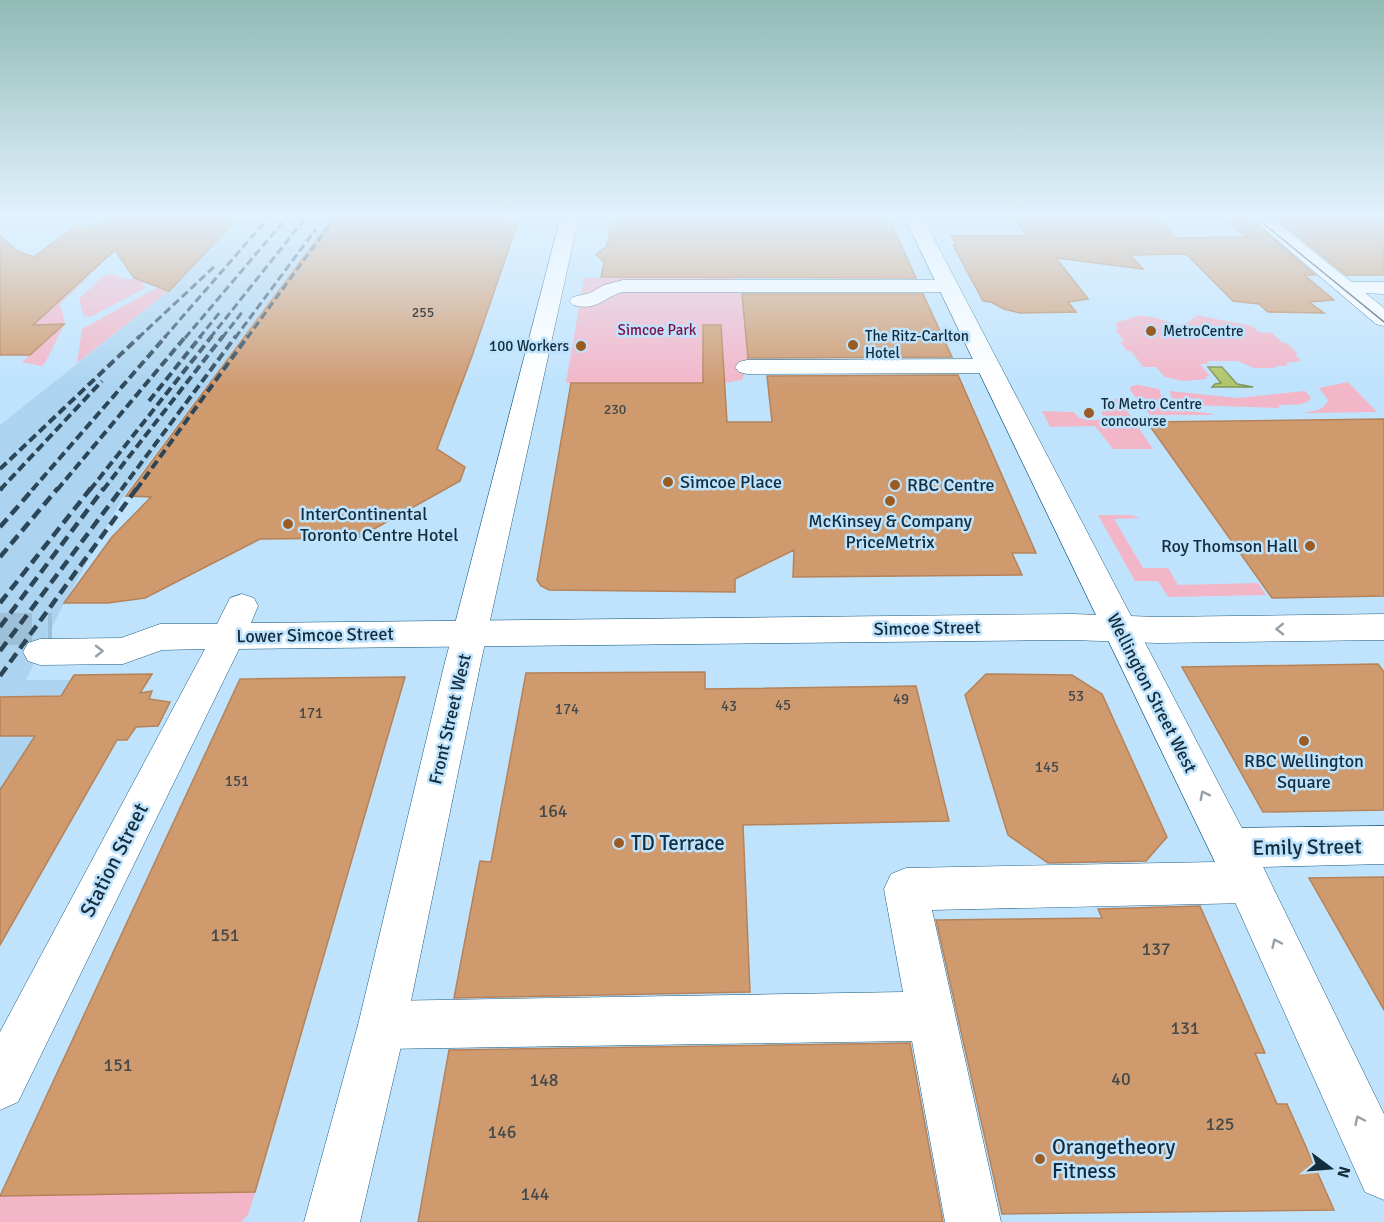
<svg xmlns="http://www.w3.org/2000/svg" width="1384" height="1222" font-family="Signika,sans-serif">
  <style>
    .built { fill: #acd4f0 }
    .green { fill: #f2b6c8 }
    .water { fill: #b0c468; stroke: #81975b; stroke-width: 1.5 }
    .building { fill: #d09a6f; stroke: #b68258; stroke-width: 1.5 }
    .lines { fill: none; stroke-linecap: round; stroke-linejoin: round }
    .minor-tunnel { stroke: #9dbfd7; stroke-width: 32; stroke-dasharray: 32 16; stroke-linecap: butt }
    .minor-casing { stroke: #1d5b80; stroke-width: 1 }
    .major-casing { stroke: #1d5b80; stroke-width: 1 }
    .minor { fill: #fff; fill-rule: evenodd }
    .major { fill: #fff; fill-rule: evenodd }
    .tram { stroke: #2c4658; stroke-width: 1.5 }
    .rail-far2 { stroke: #2c4658; stroke-width: 3; stroke-dasharray: 8 4; stroke-linecap: butt }
    .rail-far1 { stroke: #2c4658; stroke-width: 4; stroke-dasharray: 9 4.5; stroke-linecap: butt }
    .rail { stroke: #2c4658; stroke-width: 4.5; stroke-dasharray: 11 6; stroke-linecap: butt }
    .oneway { stroke: #95a0a8 }
    .poi-dot { fill: #9b5c23; stroke: #bfe3fd; stroke-width: 2 }
    .labels { text-anchor: middle; stroke-width: 5; stroke-linejoin: round; paint-order: stroke }
    .far-number-label { font-size: 14px; fill: #43484a }
    .far-park-label { font-size: 15px; fill: #821146; stroke: #bfe3fd }
    .far-poi-label { font-size: 15px; fill: #142d3d; stroke: #bfe3fd; text-anchor: start }
    .number-label { font-size: 15px; fill: #43484a }
    .poi-label { font-size: 18px; fill: #142d3d; stroke: #bfe3fd; text-anchor: start }
    .street-label { font-size: 18px; fill: #142d3d; stroke: #bfe3fd }
    .near-number-label { font-size: 18px; fill: #43484a }
    .near-poi-label { font-size: 21px; fill: #142d3d; stroke: #bfe3fd; text-anchor: start }
    .near-street-label { font-size: 21px; fill: #142d3d; stroke: #bfe3fd }
  </style>
  <rect width="100%" height="100%" fill="#bfe3fd"/>
  <path class="built" d="M 240,216 L 333,216 L 123,497 L 60,611 L 26,680 L 71,680 L 0,790 L 0,425 L 169,291 Z"/>
  <path class="green" d="M 111,274 L 126,279 L 147,279 L 142,285 L 147,287 L 92,316 L 84,317 L 79,299 L 102,277 Z
    M 732,276 L 742,298 L 749,363 L 742,380 L 724,383 L 566,383 L 584,278 Z
    M 88,277 L 90,277 L 60,304 L 65,323 L 45,363 L 41,366 L 22,362 L 63,325 L 33,325 Z
    M 158,287 L 169,291 L 77,363 L 82,329 Z
    M 1141,315 C 1147,317 1153,317 1160,319 C 1170,322 1174,325 1187,325 L 1186,323 L 1192,320 L 1191,318 L 1195,318 L 1196,315 L 1252,326 L 1259,332 L 1272,333 L 1283,343 L 1287,343 L 1298,354 L 1295,354 L 1301,361 L 1286,363 L 1288,366 L 1275,366 L 1276,368 L 1254,368 L 1238,361 L 1207,361 L 1209,364 L 1200,364 L 1210,376 L 1206,376 L 1207,379 L 1183,381 L 1165,377 L 1156,367 L 1143,367 L 1131,351 L 1127,351 L 1120,342 L 1124,342 L 1115,329 L 1119,329 L 1115,323 Z
    M 1348,382 L 1377,412 L 1304,413 C 1314,410 1323,412 1328,400 L 1319,388 Z
    M 1138,385 L 1159,389 C 1165,417 1195,408 1215,415 L 1150,415 L 1130,390 L 1131,386 Z
    M 1170,391 L 1237,398 L 1305,391 L 1311,398 C 1305,407 1291,404 1281,405 L 1278,408 L 1190,405 C 1181,405 1170,402 1170,391 Z
    M 1109,399 L 1119,399 L 1153,449 L 1113,449 L 1095,426 L 1050,427 L 1042,411 L 1074,412 C 1079,421 1089,420 1098,420 L 1103,415 L 1101,412 L 1110,402 Z
    M 1131,515 L 1140,518 L 1114,519 L 1143,568 L 1168,568 L 1178,585 L 1258,583 L 1266,595 L 1168,597 L 1158,581 L 1135,581 L 1098,515 Z
    M 255,1192 L 248,1215 L 241,1222 L 0,1222 L 0,1196 Z"/>
  <path class="water" d="M 1208,367 L 1222,367 L 1237,384 L 1253,387 L 1212,387 L 1215,384 L 1221,383 Z"/>
  <path class="building" d="M 114,216 L 240,216 L 169,291 L 134,278 L 115,250 L 33,325 L 64,324 L 30,355 L 0,355 L 0,236 L 17,251 L 34,257 L 74,227 L 87,227 Z
    M 334,216 L 520,216 L 472,356 L 437,449 L 465,467 L 460,481 L 358,538 L 260,539 L 145,598 L 108,603 L 64,603 L 112,537 L 151,497 L 126,496 Z
    M 612,216 L 888,216 L 916,278 L 601,277 L 604,262 L 596,254 L 607,246 Z
    M 1012,216 L 1158,216 L 1176,238 L 1247,237 L 1220,216 L 1247,216 L 1315,275 L 1304,275 L 1334,300 L 1309,302 L 1324,313 L 1268,312 L 1259,304 L 1233,301 L 1186,254 L 1130,255 L 1143,269 L 1056,258 L 1088,299 L 1068,302 L 1076,312 L 1020,313 L 1004,309 L 991,302 L 983,301 L 953,245 L 957,245 L 951,236 L 1027,236 Z
    M 1273,216 L 1384,216 L 1384,275 L 1346,275 Z
    M 742,294 L 923,294 L 952,357 L 748,358 Z
    M 703,325 L 721,325 L 727,422 L 772,422 L 767,376 L 958,375 L 1036,553 L 1012,553 L 1022,575 L 793,577 L 794,550 L 735,579 L 735,592 L 549,590 L 541,586 L 537,580 L 571,383 L 703,383 Z
    M 1384,419 L 1384,596 L 1272,598 L 1147,422 Z
    M 1378,664 L 1384,672 L 1384,810 L 1263,812 L 1182,667 Z
    M 705,672 L 705,689 L 916,686 L 949,821 L 743,825 L 750,992 L 454,998 L 480,861 L 491,862 L 526,673 Z
    M 152,674 L 140,693 L 152,691 L 149,699 L 170,702 L 158,726 L 136,727 L 127,740 L 117,740 L 0,945 L 0,790 L 35,736 L 0,736 L 0,697 L 61,696 L 74,675 Z
    M 986,674 L 1072,675 L 1102,694 L 1167,837 L 1146,861 L 1048,863 L 1008,835 L 965,695 Z
    M 405,677 L 255,1192 L 0,1196 L 240,679 Z
    M 1384,877 L 1384,1010 L 1309,878 Z
    M 1200,906 L 1265,1053 L 1255,1053 L 1277,1104 L 1287,1104 L 1334,1210 L 1002,1214 L 936,920 L 1102,918 L 1098,909 Z
    M 910,1043 L 943,1222 L 418,1222 L 449,1050 Z"/>
  <g class="lines">
    <path class="minor-tunnel" d="M 0,629 L 52,629"/>
    <g class="minor-casing">
      <path id="minor" d="M 623,280 L 947,280 L 954,282 L 957,286 L 954,290 L 947,292 L 623,292 C 603,297 598,312 573,305 L 569,301 L 573,297 L 590,293 L 604,285 Z
        M 1346,282 L 1384,282 L 1384,294 L 1339,292 L 1336,288 L 1339,284 Z
        M 986,359 L 994,361 L 998,366 L 994,371 L 986,373 L 747,374 L 739,372 L 735,367 L 739,362 L 747,360 Z
        M 242,594 L 254,598 L 258,606 L 251,623 L 1072,614 L 1158,617 L 1384,614 L 1384,640 L 1158,643 L 1072,640 L 239,649 L 18,1102 L 0,1110 L 0,1032 L 205,649 L 162,650 L 123,664 L 40,665 L 28,661 L 23,652 L 28,643 L 40,639 L 121,638 L 160,624 L 217,624 L 230,598 Z
        M 1384,826 L 1384,864 L 1263,867 L 1270,882 L 1263,897 L 1248,903 L 932,910 L 1001,1222 L 945,1222 L 912,1041 L 382,1049 L 365,1042 L 358,1025 L 365,1008 L 382,1001 L 903,992 L 884,889 L 891,874 L 906,868 L 1215,862 L 1209,848 L 1215,834 L 1230,828 Z"/>
    </g>
    <g class="major-casing">
      <path id="major" d="M 561,216 L 579,216 L 480,666 L 406,1025 L 360,1222 L 304,1222 L 358,1025 L 444,666 Z
        M 904,216 L 922,216 L 1245,834 L 1251,848 L 1245,862 L 1230,868 L 1215,862 Z
        M 1249,216 L 1269,216 L 1384,308 L 1384,326 L 1376,324 Z
        M 1248,861 L 1263,867 L 1384,1114 L 1384,1200 L 1365,1192 L 1226,882 L 1233,867 Z"/>
    </g>
    <use href="#minor" class="minor"/>
    <use href="#major" class="major"/>
    <path class="tram" d="M 1254,216 L 1384,322"/>
    <path class="rail-far2" d="M 138,338 L 216,265
      M 164,338 L 270,216
      M 185,338 L 288,216
      M 199,338 L 220,312
      M 210,338 L 307,216
      M 222,338 L 243,311
      M 235,338 L 316,229
      M 247,338 L 336,216"/>
    <path class="rail-far1" d="M 149,401 L 201,336
      M 0,469 L 140,336
      M 0,490 L 102,381
      M 32,490 L 166,336
      M 57,490 L 186,336
      M 90,490 L 212,336
      M 103,490 L 223,336
      M 121,490 L 236,336
      M 136,490 L 248,336"/>
    <path class="rail" d="M 0,490 L 2,488
      M 0,527 L 34,488
      M 0,557 L 58,488
      M 0,603 L 91,488
      M 0,627 L 104,488
      M 0,651 L 122,488
      M 0,676 L 137,488"/>
  </g>
  <defs><path id="oneway-chevron" d="M-2-3.5L2.5 0L-2 3.5" fill="none" stroke-width="1.6" stroke-linecap="round" stroke-linejoin="round" transform="scale(1.5)"/></defs>
  <g class="oneway">
    <use href="#oneway-chevron" transform="translate(1280 629) rotate(179)"/>
    <use href="#oneway-chevron" transform="translate(99 651) rotate(-1)"/>
    <use href="#oneway-chevron" transform="translate(1204 795) rotate(-117)"/>
    <use href="#oneway-chevron" transform="translate(1276 943) rotate(-115)"/>
    <use href="#oneway-chevron" transform="translate(1359 1120) rotate(-115)"/>
  </g>
  <linearGradient id="sky" x2="0" y2="1"><stop stop-color="#91bab5"/><stop offset="0.56" stop-color="#e2f2fe"/><stop offset="1" stop-color="#e2f2fe" stop-opacity="0"/></linearGradient>
  <rect width="1384" height="387" fill="url(#sky)"/>
  <g class="poi-dot">
    <circle cx="1151" cy="331" r="6"/>
    <circle cx="853" cy="345" r="6"/>
    <circle cx="581" cy="346" r="6"/>
    <circle cx="1089" cy="413" r="6"/>
    <circle cx="668" cy="482" r="6"/>
    <circle cx="895" cy="485" r="6"/>
    <circle cx="890" cy="501" r="6"/>
    <circle cx="288" cy="524" r="6"/>
    <circle cx="1310" cy="546" r="6"/>
    <circle cx="1304" cy="741" r="6"/>
    <circle cx="619" cy="843" r="6"/>
    <circle cx="1040" cy="1159" r="6"/>
  </g>
  <g class="labels">
    <g class="far-number-label">
      <text x="423" y="317">255</text>
      <text x="615" y="414">230</text>
    </g>
    <g class="far-park-label">
      <text x="657" y="335">Simcoe Park</text>
    </g>
    <g class="far-poi-label">
      <text x="1163" y="336">MetroCentre</text>
      <text x="865" y="341">The Ritz-Carlton<tspan x="865" dy="17">Hotel</tspan></text>
      <text x="569" y="351" text-anchor="end">100 Workers</text>
      <text x="1101" y="409">To Metro Centre<tspan x="1101" dy="17">concourse</tspan></text>
    </g>
    <g class="number-label">
      <text x="1076" y="701">53</text>
      <text x="901" y="704">49</text>
      <text x="783" y="710">45</text>
      <text x="729" y="711">43</text>
      <text x="567" y="714">174</text>
      <text x="311" y="718">171</text>
      <text x="1047" y="772">145</text>
      <text x="237" y="786">151</text>
    </g>
    <g class="poi-label">
      <text x="680" y="488">Simcoe Place</text>
      <text x="907" y="491">RBC Centre</text>
      <text x="300" y="520">InterContinental<tspan x="300" dy="21">Toronto Centre Hotel</tspan></text>
      <text x="890" y="527" text-anchor="middle">McKinsey &amp; Company<tspan x="890" dy="21">PriceMetrix</tspan></text>
      <text x="1298" y="552" text-anchor="end">Roy Thomson Hall</text>
      <text x="1304" y="767" text-anchor="middle">RBC Wellington<tspan x="1304" dy="21">Square</tspan></text>
    </g>
    <g class="street-label">
      <text transform="translate(927 628) rotate(-1)" y="6">Simcoe Street</text>
      <text transform="translate(315 635) rotate(-1)" y="6">Lower Simcoe Street</text>
      <text transform="translate(1152 693) rotate(63)" y="6">Wellington Street West</text>
      <text transform="translate(450 719) rotate(-77)" y="6">Front Street West</text>
    </g>
    <g class="near-number-label">
      <text x="553" y="817">164</text>
      <text x="225" y="941">151</text>
      <text x="1156" y="955">137</text>
      <text x="1185" y="1034">131</text>
      <text x="118" y="1071">151</text>
      <text x="1121" y="1085">40</text>
      <text x="544" y="1086">148</text>
      <text x="1220" y="1130">125</text>
      <text x="502" y="1138">146</text>
      <text x="535" y="1200">144</text>
    </g>
    <g class="near-poi-label">
      <text x="631" y="850">TD Terrace</text>
      <text x="1052" y="1154">Orangetheory<tspan x="1052" dy="24">Fitness</tspan></text>
    </g>
    <g class="near-street-label">
      <text transform="translate(1307 847) rotate(-1)" y="7">Emily Street</text>
      <text transform="translate(114 860) rotate(-63)" y="7">Station Street</text>
    </g>
  </g>
  <g transform="translate(1330 1168) rotate(106)" stroke="#bfe3fd" stroke-width="4.5" paint-order="stroke">
  <path d="M0-4.5L10 22L0 15L-10 22Z" fill="#142d3d"/>
  <text y="-9" font-size="16" font-weight="bold" text-anchor="middle" fill="#142d3d">N</text>
  </g>
</svg>
